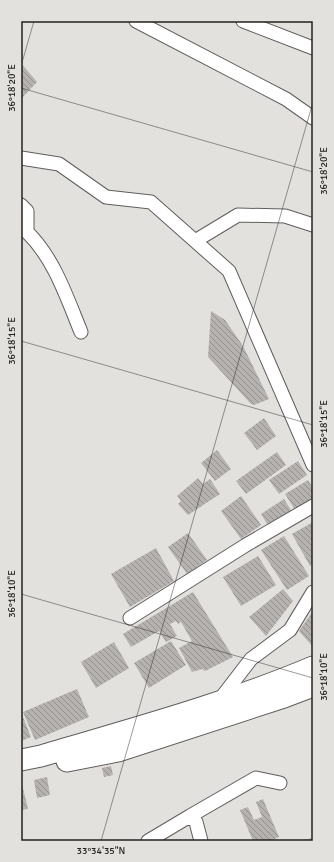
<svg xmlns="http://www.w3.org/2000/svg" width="334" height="862" font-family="Signika,sans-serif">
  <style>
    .building { fill: url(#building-back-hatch) }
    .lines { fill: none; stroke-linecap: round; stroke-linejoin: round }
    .street-casing { stroke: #605e5b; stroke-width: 15 }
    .primary-casing { stroke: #605e5b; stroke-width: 23 }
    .street { stroke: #fff; stroke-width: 13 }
    .primary { stroke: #fff; stroke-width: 21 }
    .ticks { fill: none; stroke: #232221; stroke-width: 1; stroke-opacity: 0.45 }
    .neatline { fill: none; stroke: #232221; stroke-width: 1.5 }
    .ticks-label { font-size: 10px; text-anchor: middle; fill: #232221 }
  </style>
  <defs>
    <pattern id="building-back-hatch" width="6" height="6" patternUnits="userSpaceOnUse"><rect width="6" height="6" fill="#b5b2af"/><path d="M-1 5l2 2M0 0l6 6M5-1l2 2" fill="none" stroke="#93908e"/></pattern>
  </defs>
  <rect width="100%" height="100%" fill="#e3e1de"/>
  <path class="building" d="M 21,63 L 37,82 L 21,99 Z
    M 211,311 L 225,320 L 243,346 L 269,399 L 254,405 L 251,404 L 208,357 Z
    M 264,418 L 276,436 L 257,450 L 244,433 Z
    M 217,450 L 231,469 L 215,481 L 201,463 Z
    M 277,452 L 286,465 L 246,494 L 236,481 Z
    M 298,461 L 307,475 L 279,494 L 269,480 Z
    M 198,478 L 203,484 L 210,479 L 220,494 L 188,515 L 178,504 L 181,501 L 177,496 Z
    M 308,480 L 313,488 L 313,498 L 295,510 L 285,494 Z
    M 241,496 L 261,525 L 241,539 L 221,511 Z
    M 284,499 L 292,512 L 269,527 L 261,514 Z
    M 313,522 L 313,564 L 310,566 L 292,534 Z
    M 188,533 L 207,560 L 187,574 L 168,547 Z
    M 284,536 L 309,576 L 287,590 L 261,550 Z
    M 156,548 L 174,581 L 130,607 L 111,574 Z
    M 258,556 L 276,585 L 241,606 L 223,577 Z
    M 283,589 L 293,601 L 266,636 L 249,617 Z
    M 193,592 L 233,657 L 205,671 L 202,669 L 192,672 L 179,648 L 192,641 L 181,622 L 178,624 L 176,621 L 170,624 L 177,636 L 166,642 L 159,631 L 131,647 L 123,634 Z
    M 313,611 L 313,647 L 299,631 Z
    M 171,641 L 186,665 L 149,688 L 134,663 Z
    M 114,642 L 129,668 L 96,688 L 81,662 Z
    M 77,689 L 89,717 L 35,740 L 23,712 Z
    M 21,712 L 31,737 L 21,741 Z
    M 111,766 L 113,775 L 104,777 L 102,768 Z
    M 47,777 L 50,795 L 37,798 L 34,780 Z
    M 21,780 L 28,809 L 21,810 Z
    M 263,799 L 279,837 L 270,841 L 253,841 L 240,810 L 248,807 L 254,820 L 262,817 L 256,802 Z
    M 313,838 L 313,841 L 303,841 L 303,840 Z"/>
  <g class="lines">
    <g class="street-casing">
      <path id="street" d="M 136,21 L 286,99 L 313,118
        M 243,21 L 313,48
        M 21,158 L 59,164 L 106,197 L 151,202 L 229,271 L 313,465
        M 21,205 L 27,211 L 27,232 C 54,258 67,298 81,332
        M 195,241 L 238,215 L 285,216 L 313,225
        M 130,618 L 246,545 L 313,506
        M 218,702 L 251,659 L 290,630 L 313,592
        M 190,816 L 256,778 L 280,783
        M 148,841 L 190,816 L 196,822 L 201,841"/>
    </g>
    <g class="primary-casing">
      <path id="primary" d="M 21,760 L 41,756 C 132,729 225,704 313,667
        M 67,761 L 118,751 L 284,697 L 313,686"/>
    </g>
    <use href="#street" class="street"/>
    <use href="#primary" class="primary"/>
  </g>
  <path class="ticks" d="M 21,66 L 34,21M 21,88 L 313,172M 21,341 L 313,425M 21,594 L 313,678M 101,841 L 313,102"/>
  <rect width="334" height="862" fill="none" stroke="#e3e1de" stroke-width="44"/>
  <rect x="22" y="22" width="290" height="818" class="neatline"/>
  <g class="ticks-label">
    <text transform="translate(11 88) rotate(-90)" y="4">36°18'20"E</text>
    <text transform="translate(323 171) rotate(-90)" y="4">36°18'20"E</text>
    <text transform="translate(11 341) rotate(-90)" y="4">36°18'15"E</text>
    <text transform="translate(323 424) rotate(-90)" y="4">36°18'15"E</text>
    <text transform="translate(11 594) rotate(-90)" y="4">36°18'10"E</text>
    <text transform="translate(323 677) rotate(-90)" y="4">36°18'10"E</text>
    <text x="101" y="854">33°34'35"N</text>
  </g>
</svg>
